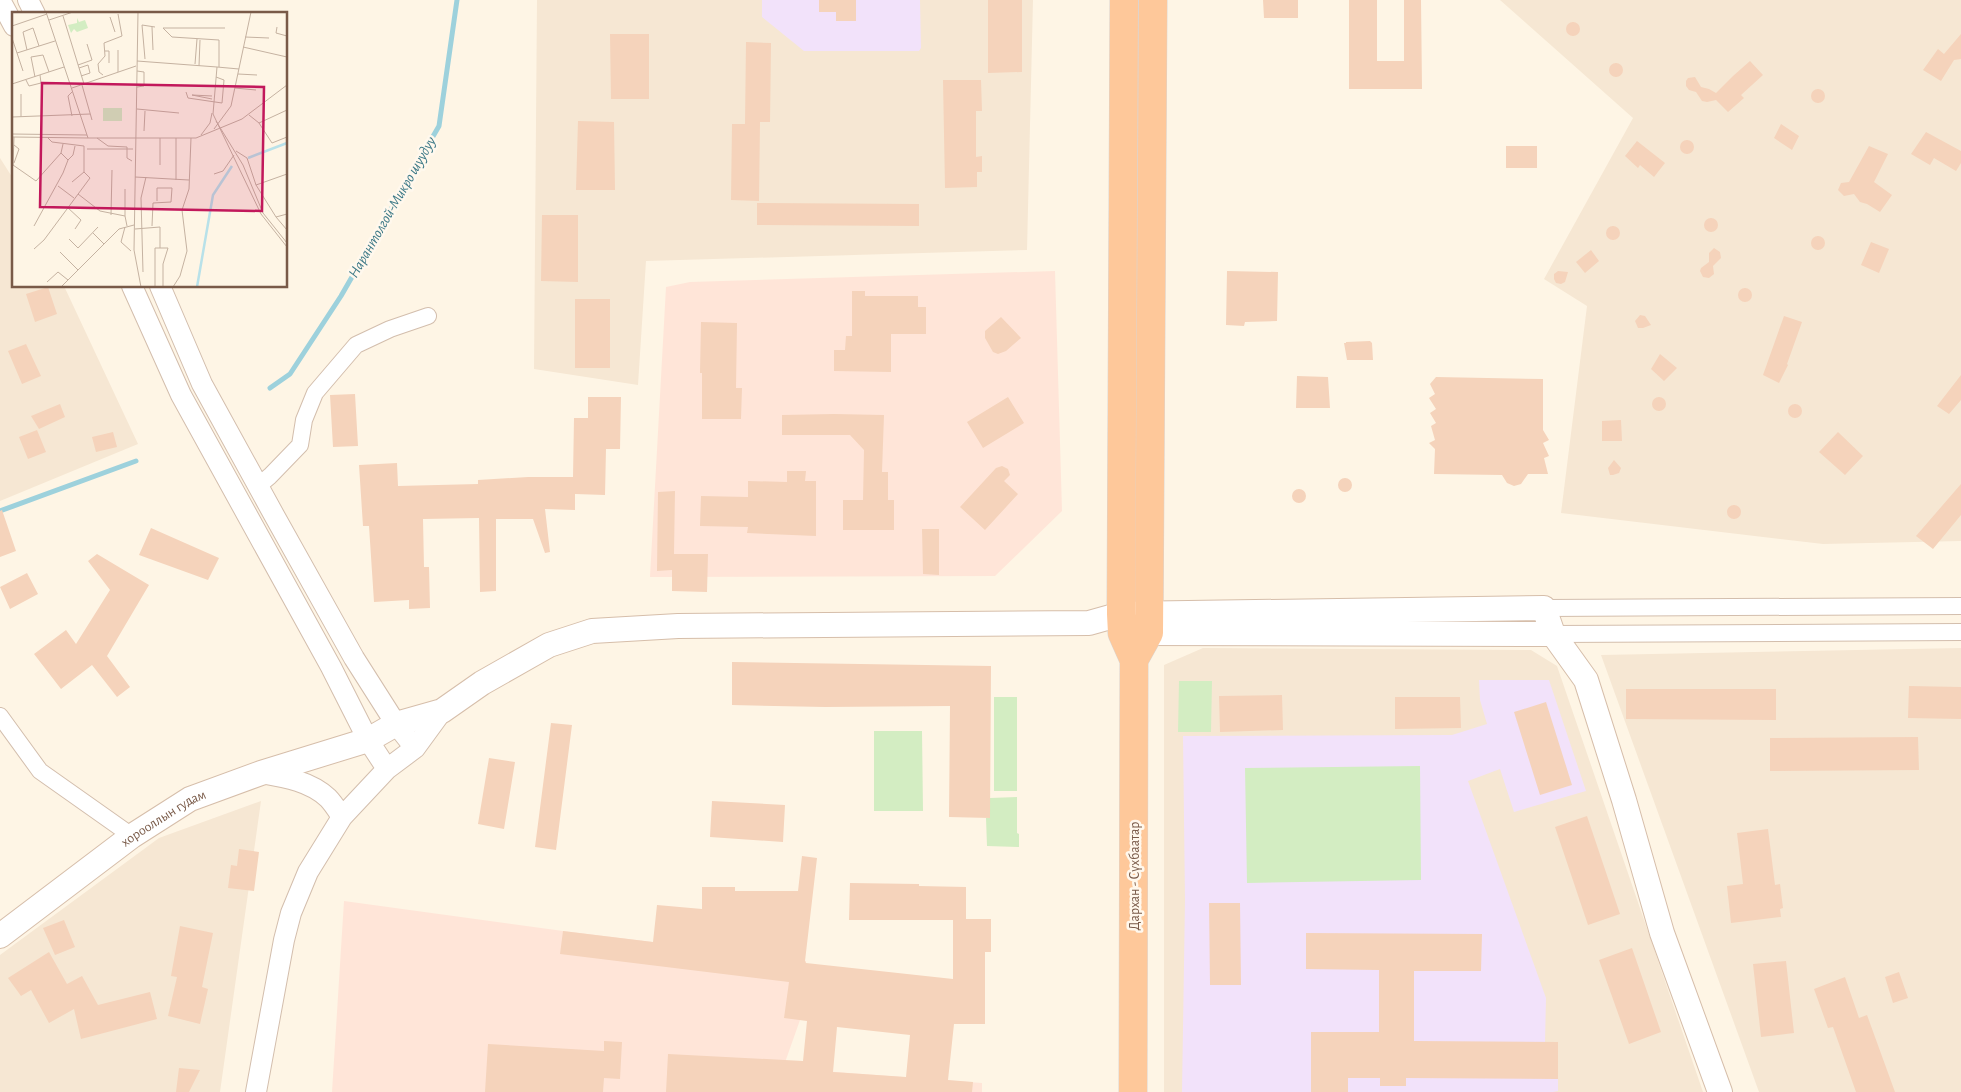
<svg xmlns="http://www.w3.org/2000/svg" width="1961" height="1092" font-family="'Alegreya Sans',sans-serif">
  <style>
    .residential { fill: #f6e7d3 }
    .commercial { fill: #ffe5d8 }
    .education { fill: #f2e2fa }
    .green { fill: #d3edc2 }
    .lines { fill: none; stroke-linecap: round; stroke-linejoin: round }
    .stream { stroke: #9dd1dc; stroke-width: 5 }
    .building { fill: #f5d3bb; fill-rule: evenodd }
    .minor-casing { stroke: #d3bead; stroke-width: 18 }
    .tertiary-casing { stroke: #d3bead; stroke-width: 22 }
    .secondary-casing { stroke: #d6beaa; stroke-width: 26 }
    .trunk-casing { stroke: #dcd4cf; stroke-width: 29 }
    .minor { stroke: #fff; stroke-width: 16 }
    .tertiary { stroke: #fff; stroke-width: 20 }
    .secondary { stroke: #fff; stroke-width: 24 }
    .trunk { stroke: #fec89a; stroke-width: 28 }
    .labels { text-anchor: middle; stroke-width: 5; stroke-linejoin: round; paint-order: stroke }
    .street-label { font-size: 14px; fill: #795a48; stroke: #fff8ed }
    .water-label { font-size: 15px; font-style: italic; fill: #3d7987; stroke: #fff8ed }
    .inset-river { fill: none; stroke: #b8e1e9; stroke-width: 2.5 }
    .inset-road { fill: none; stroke: #c5b2a1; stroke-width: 1 }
    .view { fill: #c2185b; fill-opacity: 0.15; stroke: #c2185b; stroke-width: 2.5 }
    .inset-edge { fill: none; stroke: #795a48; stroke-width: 2.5 }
  </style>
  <rect width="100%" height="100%" fill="#fef5e5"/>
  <path class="residential" d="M 537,0 L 1033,0 L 1027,250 L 646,261 L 638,385 L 534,369 Z
    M 1500,0 L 1961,0 L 1961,541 L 1823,544 L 1561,513 L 1587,306 L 1544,279 L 1633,118 Z
    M 0,158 L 14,180 L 14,286 L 64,286 L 138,444 L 0,501 Z
    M 1203,648 L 1531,650 L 1557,666 L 1703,1092 L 1164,1092 L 1164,665 Z
    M 1961,648 L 1961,1092 L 1759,1092 L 1601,655 Z
    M 261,801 L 220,1092 L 0,1092 L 0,955 L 159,838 Z"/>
  <path class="commercial" d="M 1055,271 L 1062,511 L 995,576 L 650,577 L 666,287 L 690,282 Z
    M 344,901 L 563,931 L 806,961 L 800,1020 L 783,1068 L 982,1083 L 982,1092 L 332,1092 Z"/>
  <path class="education" d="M 762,0 L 920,0 L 921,48 L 919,51 L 804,51 L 762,17 Z
    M 1479,680 L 1549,680 L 1586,791 L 1514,812 L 1500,769 L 1468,781 L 1546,998 L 1545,1042 L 1558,1042 L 1558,1091 L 1553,1092 L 1182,1092 L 1185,900 L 1183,736 L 1452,735 L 1487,724 L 1480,700 Z"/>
  <path class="green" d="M 1179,681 L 1212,681 L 1211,732 L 1178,732 Z
    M 994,697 L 1017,697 L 1017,791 L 994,791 Z
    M 874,731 L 922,731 L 923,811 L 874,811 Z
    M 1420,766 L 1421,880 L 1247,883 L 1245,768 Z
    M 1017,797 L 1017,833 L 1019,834 L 1019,847 L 987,846 L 986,818 L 990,818 L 990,798 Z"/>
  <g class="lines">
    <path class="stream" d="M 270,388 L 290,374 L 341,296 L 439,126 L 457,0
      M 0,511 L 136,461"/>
  </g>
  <path class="building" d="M 819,0 L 856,0 L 856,21 L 836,21 L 836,12 L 819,12 Z
    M 988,0 L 1022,0 L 1022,72 L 988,73 Z
    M 1263,0 L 1298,0 L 1298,18 L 1264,18 Z
    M 1349,0 L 1377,0 L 1377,61 L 1404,61 L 1404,0 L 1421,0 L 1422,89 L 1349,89 Z
    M1566 29a7 7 0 1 1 14 0a7 7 0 1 1-14 0Z
    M 610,34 L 649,34 L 649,99 L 611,99 Z
    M 1961,34 L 1961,59 L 1954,60 L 1941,81 L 1923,70 L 1938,49 L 1944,54 Z
    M 746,42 L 771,43 L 770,122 L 760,122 L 759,201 L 731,200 L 732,124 L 745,124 Z
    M 1750,61 L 1763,75 L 1741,95 L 1744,98 L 1728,112 L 1716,100 L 1707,102 L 1702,101 L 1696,92 L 1689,90 L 1686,86 L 1686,81 L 1688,78 L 1695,77 L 1701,87 L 1709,89 L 1716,93 L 1733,76 Z
    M1609 70a7 7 0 1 1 14 0a7 7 0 1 1-14 0Z
    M 943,80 L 981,80 L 982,111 L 976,111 L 976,157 L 982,156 L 982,172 L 977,172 L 977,187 L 945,188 Z
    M1811 96a7 7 0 1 1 14 0a7 7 0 1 1-14 0Z
    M 578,121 L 614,122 L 615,190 L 576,190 Z
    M 1781,124 L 1799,136 L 1792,150 L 1774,138 Z
    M 1926,132 L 1961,151 L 1961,163 L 1956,171 L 1934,158 L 1930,165 L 1911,154 Z
    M1680 147a7 7 0 1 1 14 0a7 7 0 1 1-14 0Z
    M 1637,141 L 1665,163 L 1654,177 L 1640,165 L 1638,168 L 1625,156 Z
    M 1506,146 L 1537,146 L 1537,168 L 1506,168 Z
    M 1869,146 L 1888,154 L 1874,182 L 1892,195 L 1880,212 L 1867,204 L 1860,202 L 1854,194 L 1844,196 L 1838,190 L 1841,183 L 1849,182 Z
    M 757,203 L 919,204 L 919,226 L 757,225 Z
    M 542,215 L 578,215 L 578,282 L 541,281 Z
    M1704 225a7 7 0 1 1 14 0a7 7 0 1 1-14 0Z
    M1606 233a7 7 0 1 1 14 0a7 7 0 1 1-14 0Z
    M1811 243a7 7 0 1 1 14 0a7 7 0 1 1-14 0Z
    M 1871,242 L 1889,249 L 1879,273 L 1861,265 Z
    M 1714,248 L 1720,252 L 1721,258 L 1713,266 L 1714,274 L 1709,278 L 1703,277 L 1700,271 L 1701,268 L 1709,262 L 1709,253 Z
    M 1591,250 L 1599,261 L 1585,273 L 1576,262 Z
    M 1227,271 L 1278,272 L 1277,321 L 1245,322 L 1244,326 L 1226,325 Z
    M 1558,271 L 1568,272 L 1565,282 L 1561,284 L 1556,283 L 1554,279 L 1554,274 Z
    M 48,287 L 57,314 L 35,322 L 26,294 Z
    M1738 295a7 7 0 1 1 14 0a7 7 0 1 1-14 0Z
    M 852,291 L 865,291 L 865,296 L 918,296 L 918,307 L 926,307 L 926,334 L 891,334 L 891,372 L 834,371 L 834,350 L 845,350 L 846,336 L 852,336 Z
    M 575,299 L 610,299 L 610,368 L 575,368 Z
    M 1640,315 L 1645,316 L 1651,325 L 1643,328 L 1638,328 L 1635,321 Z
    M 1784,316 L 1802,322 L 1787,364 L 1788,365 L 1779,383 L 1763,375 Z
    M 1001,317 L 1021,338 L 1006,351 L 998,354 L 993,352 L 985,338 L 985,331 Z
    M 701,322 L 737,323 L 736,388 L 742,388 L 741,419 L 702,419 L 702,373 L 700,373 Z
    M 1370,341 L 1372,343 L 1373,360 L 1347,360 L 1344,343 L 1346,343 L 1346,342 Z
    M 26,344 L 41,376 L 22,384 L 8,351 Z
    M 1660,354 L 1677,368 L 1664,381 L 1651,369 Z
    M 1961,375 L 1961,400 L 1949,414 L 1937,406 Z
    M 1297,376 L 1328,377 L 1330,408 L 1296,408 Z
    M 1436,377 L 1543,379 L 1543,430 L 1549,440 L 1543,443 L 1549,456 L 1544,458 L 1548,474 L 1528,474 L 1521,484 L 1514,486 L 1507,483 L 1502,475 L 1434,474 L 1435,449 L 1429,443 L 1435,440 L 1431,426 L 1436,423 L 1430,413 L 1436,409 L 1429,398 L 1435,394 L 1430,384 Z
    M 355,394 L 358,446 L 333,447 L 330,395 Z
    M 588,397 L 621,397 L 620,449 L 606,449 L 605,495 L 575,494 L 575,510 L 545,509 L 550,552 L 545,553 L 533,519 L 496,519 L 496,591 L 480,592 L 479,518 L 423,519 L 424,567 L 429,567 L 430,608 L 409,609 L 409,600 L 374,602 L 369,526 L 363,526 L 359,465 L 397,463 L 398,486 L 478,484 L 478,480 L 528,477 L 573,477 L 574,418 L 588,418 Z
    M 1008,397 L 1024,423 L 983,448 L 967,422 Z
    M1652 404a7 7 0 1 1 14 0a7 7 0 1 1-14 0Z
    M 60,404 L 65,417 L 39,429 L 31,416 Z
    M1788 411a7 7 0 1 1 14 0a7 7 0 1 1-14 0Z
    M 834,414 L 884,415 L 882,472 L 888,472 L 888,500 L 894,500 L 894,530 L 843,530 L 843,500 L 863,500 L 864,450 L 850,435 L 782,435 L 782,415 Z
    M 1621,420 L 1622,441 L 1602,441 L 1602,421 Z
    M 37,430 L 46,452 L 28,459 L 19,437 Z
    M 113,432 L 117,447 L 96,452 L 92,437 Z
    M 1838,432 L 1863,456 L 1845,475 L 1819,452 Z
    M 1614,460 L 1621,468 L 1619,473 L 1613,475 L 1610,475 L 1608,468 Z
    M 1002,466 L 1008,469 L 1010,475 L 1004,481 L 1018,494 L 985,530 L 960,507 L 996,468 Z
    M 787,471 L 806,471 L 805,481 L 816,481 L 816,536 L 747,533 L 748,527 L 700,526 L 701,496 L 748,497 L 748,481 L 787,482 Z
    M1338 485a7 7 0 1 1 14 0a7 7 0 1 1-14 0Z
    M 1961,484 L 1961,515 L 1933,549 L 1916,536 Z
    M1292 496a7 7 0 1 1 14 0a7 7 0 1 1-14 0Z
    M 675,491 L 674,554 L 708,554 L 707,592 L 672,591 L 672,570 L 657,571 L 658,492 Z
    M1727 512a7 7 0 1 1 14 0a7 7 0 1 1-14 0Z
    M 2,510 L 16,551 L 0,557 L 0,511 Z
    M 151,528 L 219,558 L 208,580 L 139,555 Z
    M 922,529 L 939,529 L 939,575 L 923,574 Z
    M 97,554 L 149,585 L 107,656 L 130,687 L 117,697 L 92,665 L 61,689 L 34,654 L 66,630 L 76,644 L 110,590 L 88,561 Z
    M 27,573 L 38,594 L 10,609 L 0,587 Z
    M 732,662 L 991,666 L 990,818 L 949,817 L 950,706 L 825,707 L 732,705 Z
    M 1909,686 L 1961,687 L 1961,719 L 1908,718 Z
    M 1626,689 L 1776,689 L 1776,720 L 1626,719 Z
    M 1282,695 L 1283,730 L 1220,732 L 1219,696 Z
    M 1395,697 L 1460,697 L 1461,728 L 1395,729 Z
    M 1546,702 L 1572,785 L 1540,795 L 1514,712 Z
    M 551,723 L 572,725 L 556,850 L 535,847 Z
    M 1918,737 L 1919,770 L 1770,771 L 1770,738 Z
    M 489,758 L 515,762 L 504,829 L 478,824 Z
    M 712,801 L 785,805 L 783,842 L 710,837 Z
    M 1587,816 L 1620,914 L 1588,925 L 1555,827 Z
    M 1768,829 L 1775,885 L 1780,884 L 1783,908 L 1780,909 L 1781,917 L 1731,923 L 1727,886 L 1743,884 L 1737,833 Z
    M 239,849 L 259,852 L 254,891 L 228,888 L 231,865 L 237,866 Z
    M 802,856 L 817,858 L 805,961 L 806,963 L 953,979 L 953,920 L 849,920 L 850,883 L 919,884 L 919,886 L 966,887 L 966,919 L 991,919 L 991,952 L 985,952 L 985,1024 L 954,1024 L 948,1080 L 973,1082 L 972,1092 L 666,1092 L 668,1054 L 803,1061 L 807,1021 L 784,1018 L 789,982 L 560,954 L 563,931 L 653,942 L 657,905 L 702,909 L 702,887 L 735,887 L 735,891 L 798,891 ZM 837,1027 L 910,1035 L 906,1077 L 833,1072 Z
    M 1209,903 L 1240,903 L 1241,985 L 1210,985 Z
    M 64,920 L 75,947 L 55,955 L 43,928 Z
    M 180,926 L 213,933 L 202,987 L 208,989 L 200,1024 L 168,1016 L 177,977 L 171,976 Z
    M 1306,933 L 1482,934 L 1481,971 L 1414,971 L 1414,1041 L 1558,1042 L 1558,1079 L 1406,1078 L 1406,1086 L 1380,1086 L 1380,1078 L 1348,1078 L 1348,1092 L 1311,1092 L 1311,1032 L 1379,1032 L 1379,970 L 1306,969 Z
    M 1632,948 L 1661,1032 L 1629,1044 L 1599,960 Z
    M 49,952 L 67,984 L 82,976 L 98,1005 L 150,992 L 157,1019 L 81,1039 L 74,1009 L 49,1023 L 31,990 L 21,996 L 8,978 Z
    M 1786,961 L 1794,1033 L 1761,1037 L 1753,964 Z
    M 1899,972 L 1908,998 L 1893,1003 L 1885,977 Z
    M 1845,977 L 1859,1018 L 1867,1015 L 1895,1092 L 1856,1092 L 1833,1027 L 1828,1028 L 1814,989 Z
    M 604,1041 L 622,1042 L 620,1079 L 604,1078 L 603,1092 L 485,1092 L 488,1044 L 604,1051 Z
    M 179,1068 L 200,1070 L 189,1092 L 176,1092 Z"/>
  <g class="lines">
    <g class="minor-casing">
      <path id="minor" d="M 258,486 L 270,476 L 300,445 L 304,420 L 315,393 L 356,345 L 390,329 L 428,316
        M 1544,608 L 1961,606
        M 1553,634 L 1961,632
        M 0,716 L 40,771 L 132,836"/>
    </g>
    <g class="tertiary-casing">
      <path id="tertiary" d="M 0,0 L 14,26
        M 28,0 L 35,14
        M 132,286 L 181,395 L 331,667 L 368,740 L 387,769
        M 160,286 L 202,384 L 274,515 L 354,658 L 396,724 L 415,748
        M 261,773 C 284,777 310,781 328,798 C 333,803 338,811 342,817
        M 256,1092 L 284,940 L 291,913 L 308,872 L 342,817 L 387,769 L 415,748 L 442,711"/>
    </g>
    <g class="secondary-casing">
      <g id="secondary">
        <path d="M 1132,633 L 1553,634"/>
        <path id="s1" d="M 0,936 L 132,836 L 190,799 L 261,773 L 368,740 L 396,724 L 442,711 L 482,683 L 549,645 L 592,631 L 678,626 L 1089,623 L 1121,614 L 1544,608 L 1553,634 L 1586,680 L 1624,800 L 1662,933 L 1720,1092"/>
      </g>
    </g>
    <g class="trunk-casing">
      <path id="trunk" d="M 1124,0 L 1121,614 L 1122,633 L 1134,660 L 1133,1092
        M 1134,660 L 1149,633 L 1153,0"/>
    </g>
    <use href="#minor" class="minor"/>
    <use href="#tertiary" class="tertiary"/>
    <use href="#secondary" class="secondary"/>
    <use href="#trunk" class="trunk"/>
  </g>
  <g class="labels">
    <g class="street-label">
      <text dy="5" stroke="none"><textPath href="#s1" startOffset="202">хорооллын гудам</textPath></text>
      <text transform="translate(1134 876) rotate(-90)" y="5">Дархан - Сүхбаатар</text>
    </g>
    <g class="water-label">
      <text transform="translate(392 207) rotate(-60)" y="5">Нарантолгой-Микро шуудуу</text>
    </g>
  </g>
  <g transform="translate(12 12)">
    <rect width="275" height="275" fill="#fef5e5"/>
    <path d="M 65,6 L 67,10 L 73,8 L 76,16 L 65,20 L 62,17 L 59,21 L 56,13 L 65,11 ZM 91,96 L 110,96 L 110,109 L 91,109 Z" fill="#d3edc2"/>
    <path class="inset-river" d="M 236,146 L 275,131M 185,275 L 201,183 L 220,154"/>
    <path class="inset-road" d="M 34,0 L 76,126 L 184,126 L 230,107 L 275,73M 126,0 L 122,238 L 129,275M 51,4 L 72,72M 98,5 L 103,20M 37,8 L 61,0M 0,14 L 35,2M 140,15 L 141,38M 265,15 L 264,21 L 275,24M 233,25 L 257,26M 0,26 L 11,59M 231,35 L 275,45M 15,38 L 11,20 L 21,16 L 27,34M 106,38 L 106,60M 93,39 L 97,39 L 97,51M 5,41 L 43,29M 133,47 L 130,13 L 143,15M 125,49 L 205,55M 183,52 L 185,27M 66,53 L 80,48 L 75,32M 187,54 L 188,28M 207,55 L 207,28 L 160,25 L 151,16 L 213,16M 67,56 L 76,53 L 78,61 L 69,64M 227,57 L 205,55 L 201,102 L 249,202 L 275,235M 125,59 L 132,60 L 132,74 L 125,75M 226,62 L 245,63M 91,63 L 87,60 L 86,52 L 93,44 L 92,31 L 110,24 L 106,2M 23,65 L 19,45 L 31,43 L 37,60M 14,68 L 17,74 L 29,71 L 28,63M 0,72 L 52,55M 70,73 L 80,108M 60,76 L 124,54M 223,76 L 244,78M 174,80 L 176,86 L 210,91 L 212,68 L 204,65M 200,87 L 180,83 L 200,84M 125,97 L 167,101M 237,103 L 247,111 L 260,131 L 275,125M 60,104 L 56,84 L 60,80M 0,105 L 78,102M 9,105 L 9,82M 204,109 L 231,153 L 251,201 L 275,231M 247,111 L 275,98M 202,117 L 219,94 L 239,0M 132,119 L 133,99M 0,122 L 75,123M 189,123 L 198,111 L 200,101M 1,125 L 76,126M 2,125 L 1,153 L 24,169 L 49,141M 85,126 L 96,134 L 115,135 L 115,146 L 120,149M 148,126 L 148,153M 164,126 L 164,168M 75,137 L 121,137M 224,139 L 235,146 L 244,173 L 264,205 L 275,202M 56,148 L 61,143 L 63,134M 2,151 L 7,137 L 2,133M 202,162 L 211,159 L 222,143M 123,165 L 177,168M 60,170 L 72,160M 244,173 L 275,162M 46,174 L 62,186M 113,177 L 113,204M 66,182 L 88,199 L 113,204 L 115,214M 55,195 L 69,208 L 63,217M 99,203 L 100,158M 264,205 L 275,218M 22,214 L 51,161 L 56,148 L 49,141 L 51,132M 140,214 L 141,191 L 159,190 L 160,176 L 145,176 L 145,189M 113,215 L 109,230 L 119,239M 123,217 L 148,215 L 148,236M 81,221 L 92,232M 57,227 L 66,236 L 86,215M 22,237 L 32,228 L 78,166 L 72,160 L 72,134 L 40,130 L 36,126M 48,240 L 66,258M 131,260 L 129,186 L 134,165M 35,270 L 46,260 L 56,268M 49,275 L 107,217 L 122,213M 143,275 L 143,236 L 156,236 L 151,252 L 151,275M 161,275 L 168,264 L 175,239 L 170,198 L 177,177 L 179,126"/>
    <path class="view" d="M 30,71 L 252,75 L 250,199 L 28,195 Z"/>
    <rect width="275" height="275" class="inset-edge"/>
  </g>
</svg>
